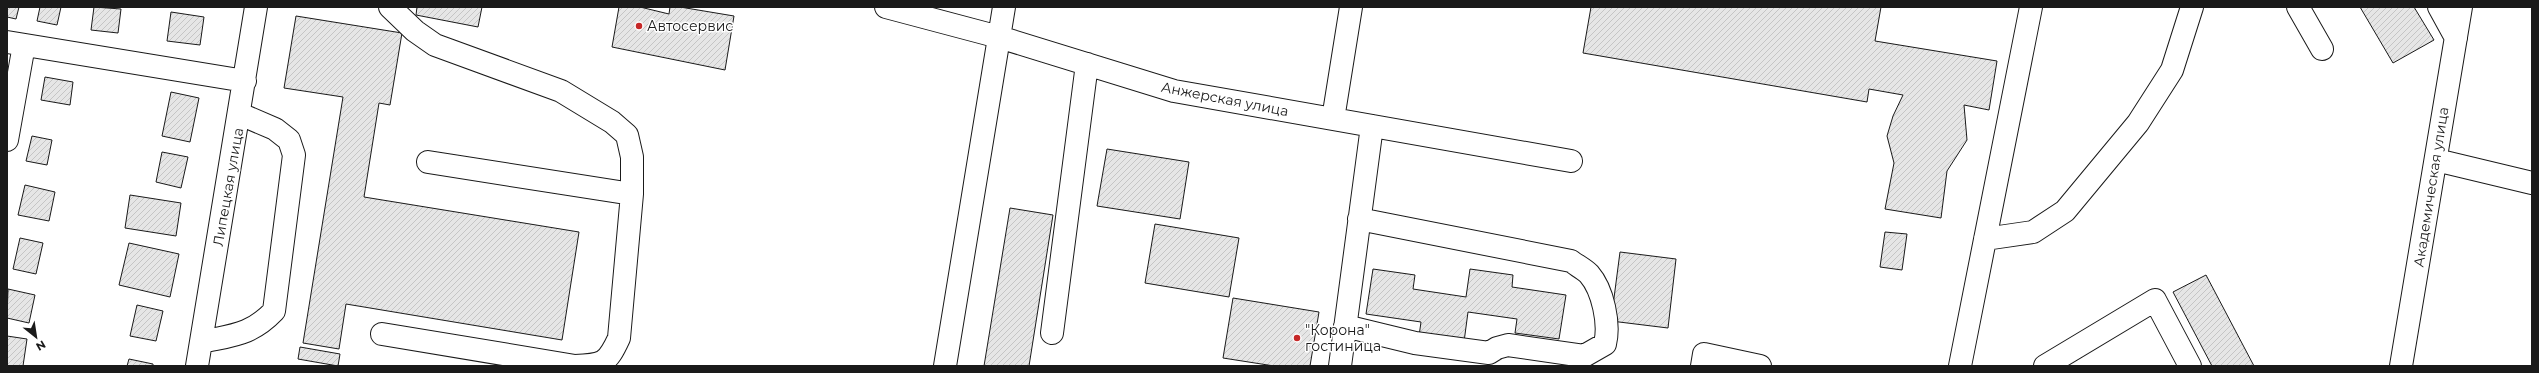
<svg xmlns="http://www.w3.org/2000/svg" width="2539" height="373" font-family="Montserrat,sans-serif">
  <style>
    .building { fill: url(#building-hatch); stroke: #1a1a1a }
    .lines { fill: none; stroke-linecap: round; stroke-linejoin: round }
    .minor-casing { stroke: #1a1a1a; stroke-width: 24 }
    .minor { stroke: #fff; stroke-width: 22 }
    .poi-dot { fill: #c62828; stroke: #fff; stroke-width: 1.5 }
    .labels { text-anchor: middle; stroke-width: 3; stroke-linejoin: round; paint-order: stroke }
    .poi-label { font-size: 14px; fill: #1a1a1a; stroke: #fff; text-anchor: start }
    .street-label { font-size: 14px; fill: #1a1a1a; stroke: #fff }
  </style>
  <defs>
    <pattern id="building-hatch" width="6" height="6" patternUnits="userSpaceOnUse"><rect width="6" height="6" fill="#e6e6e6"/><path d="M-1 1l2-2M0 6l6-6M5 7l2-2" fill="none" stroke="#c5c5c5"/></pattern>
  </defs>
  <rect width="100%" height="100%" fill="#fff"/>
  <path class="building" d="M 7,7 L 19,7 L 16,19 L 7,17 Z
    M 40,7 L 61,7 L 57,25 L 37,21 Z
    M 94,7 L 121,9 L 118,33 L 91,30 Z
    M 417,7 L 482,7 L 478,27 L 416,15 Z
    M 619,7 L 640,7 L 669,14 L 670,7 L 680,7 L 734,16 L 725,70 L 612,47 Z
    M 1591,7 L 1881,7 L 1875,41 L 1997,61 L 1989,110 L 1964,105 L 1967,140 L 1947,171 L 1941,218 L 1885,209 L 1894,163 L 1887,136 L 1893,116 L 1903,95 L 1869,89 L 1867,102 L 1583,53 Z
    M 2360,7 L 2414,7 L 2434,40 L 2393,63 Z
    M 171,12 L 204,17 L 200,45 L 167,41 Z
    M 296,16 L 402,33 L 390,105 L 379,103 L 364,197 L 579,232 L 562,340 L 346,304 L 339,349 L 303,343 L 343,97 L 284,88 Z
    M 45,77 L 73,82 L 70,105 L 41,100 Z
    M 171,92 L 199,98 L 190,142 L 162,136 Z
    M 32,136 L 52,140 L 47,165 L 26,161 Z
    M 1107,149 L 1189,162 L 1180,219 L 1097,206 Z
    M 162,152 L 188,157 L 181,188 L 156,182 Z
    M 25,185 L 55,192 L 49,221 L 18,215 Z
    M 130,195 L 181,203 L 176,236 L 125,228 Z
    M 1010,208 L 1053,215 L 1029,366 L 984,366 Z
    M 1155,224 L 1239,238 L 1229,297 L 1145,283 Z
    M 1885,232 L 1907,234 L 1902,270 L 1880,267 Z
    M 20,238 L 43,243 L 36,274 L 13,269 Z
    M 129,243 L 179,254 L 170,297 L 119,285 Z
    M 1620,252 L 1676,259 L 1668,328 L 1611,321 Z
    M 1373,269 L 1415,275 L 1413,289 L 1466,297 L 1470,269 L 1513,275 L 1512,287 L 1566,295 L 1559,339 L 1515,333 L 1517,319 L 1468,312 L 1464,342 L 1419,336 L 1421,322 L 1366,314 Z
    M 2206,275 L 2254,366 L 2212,366 L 2173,292 Z
    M 8,289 L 35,295 L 29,323 L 7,318 Z
    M 1233,298 L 1319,312 L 1310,366 L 1274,366 L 1223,358 Z
    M 137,305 L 163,311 L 156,341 L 130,336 Z
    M 7,336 L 27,339 L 23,366 L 7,366 Z
    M 300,347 L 340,354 L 338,366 L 298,359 Z
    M 129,359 L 153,364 L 153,366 L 127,366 Z"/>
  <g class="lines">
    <g class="minor-casing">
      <path id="minor" d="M 886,7 L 999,37 L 1174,91 L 1571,161
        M 2298,7 L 2322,49
        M 2439,7 L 2456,38
        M 7,42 L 245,81
        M 1333,119 L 1351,7
        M 7,140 L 24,45
        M 2436,160 L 2532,183
        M 428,162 L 632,194
        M 1985,239 L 2033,232 L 2065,211 L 2138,123 L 2172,70 L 2192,7
        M 1345,326 L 1415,343 L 1489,353 L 1497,348 L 1508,345 L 1584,356 L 1605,344 C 1610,324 1603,290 1589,274 C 1584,269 1576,265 1571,261 L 1359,219
        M 1052,333 L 1087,64
        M 382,334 L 575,366 C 603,365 607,364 619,338 L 632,194 L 632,157 L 627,135 L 612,122 L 561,91 L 435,45 L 415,31 L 390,7
        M 202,342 C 233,335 251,335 274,311 L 294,155 L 289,140 L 275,129 L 240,114
        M 197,366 L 256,7
        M 945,366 L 1004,7
        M 1340,366 L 1372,126
        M 1702,366 L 1704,354 L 1760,366
        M 1960,366 L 2031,7
        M 2045,366 L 2155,300 L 2190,366
        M 2401,366 L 2461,7"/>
    </g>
    <use href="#minor" class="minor"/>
  </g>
  <g class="poi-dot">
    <circle cx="639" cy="26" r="4"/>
    <circle cx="1297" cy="338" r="4"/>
  </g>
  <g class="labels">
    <g class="poi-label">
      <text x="647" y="31">Автосервис</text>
      <text x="1305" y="335">"Корона"<tspan x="1305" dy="16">гостиница</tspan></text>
    </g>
    <g class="street-label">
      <text transform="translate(1225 99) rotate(11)" y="5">Анжерская улица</text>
      <text transform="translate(228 187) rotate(-80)" y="5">Липецкая улица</text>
      <text transform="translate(2431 187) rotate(-81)" y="5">Академическая улица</text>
    </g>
  </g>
  <rect width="2539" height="373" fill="none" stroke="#1a1a1a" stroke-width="16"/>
  <g transform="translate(36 337) rotate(150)" stroke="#ffffff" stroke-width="3" paint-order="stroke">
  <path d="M0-3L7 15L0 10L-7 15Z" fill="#1a1a1a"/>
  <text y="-6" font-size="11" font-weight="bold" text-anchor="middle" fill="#1a1a1a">N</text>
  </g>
</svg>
